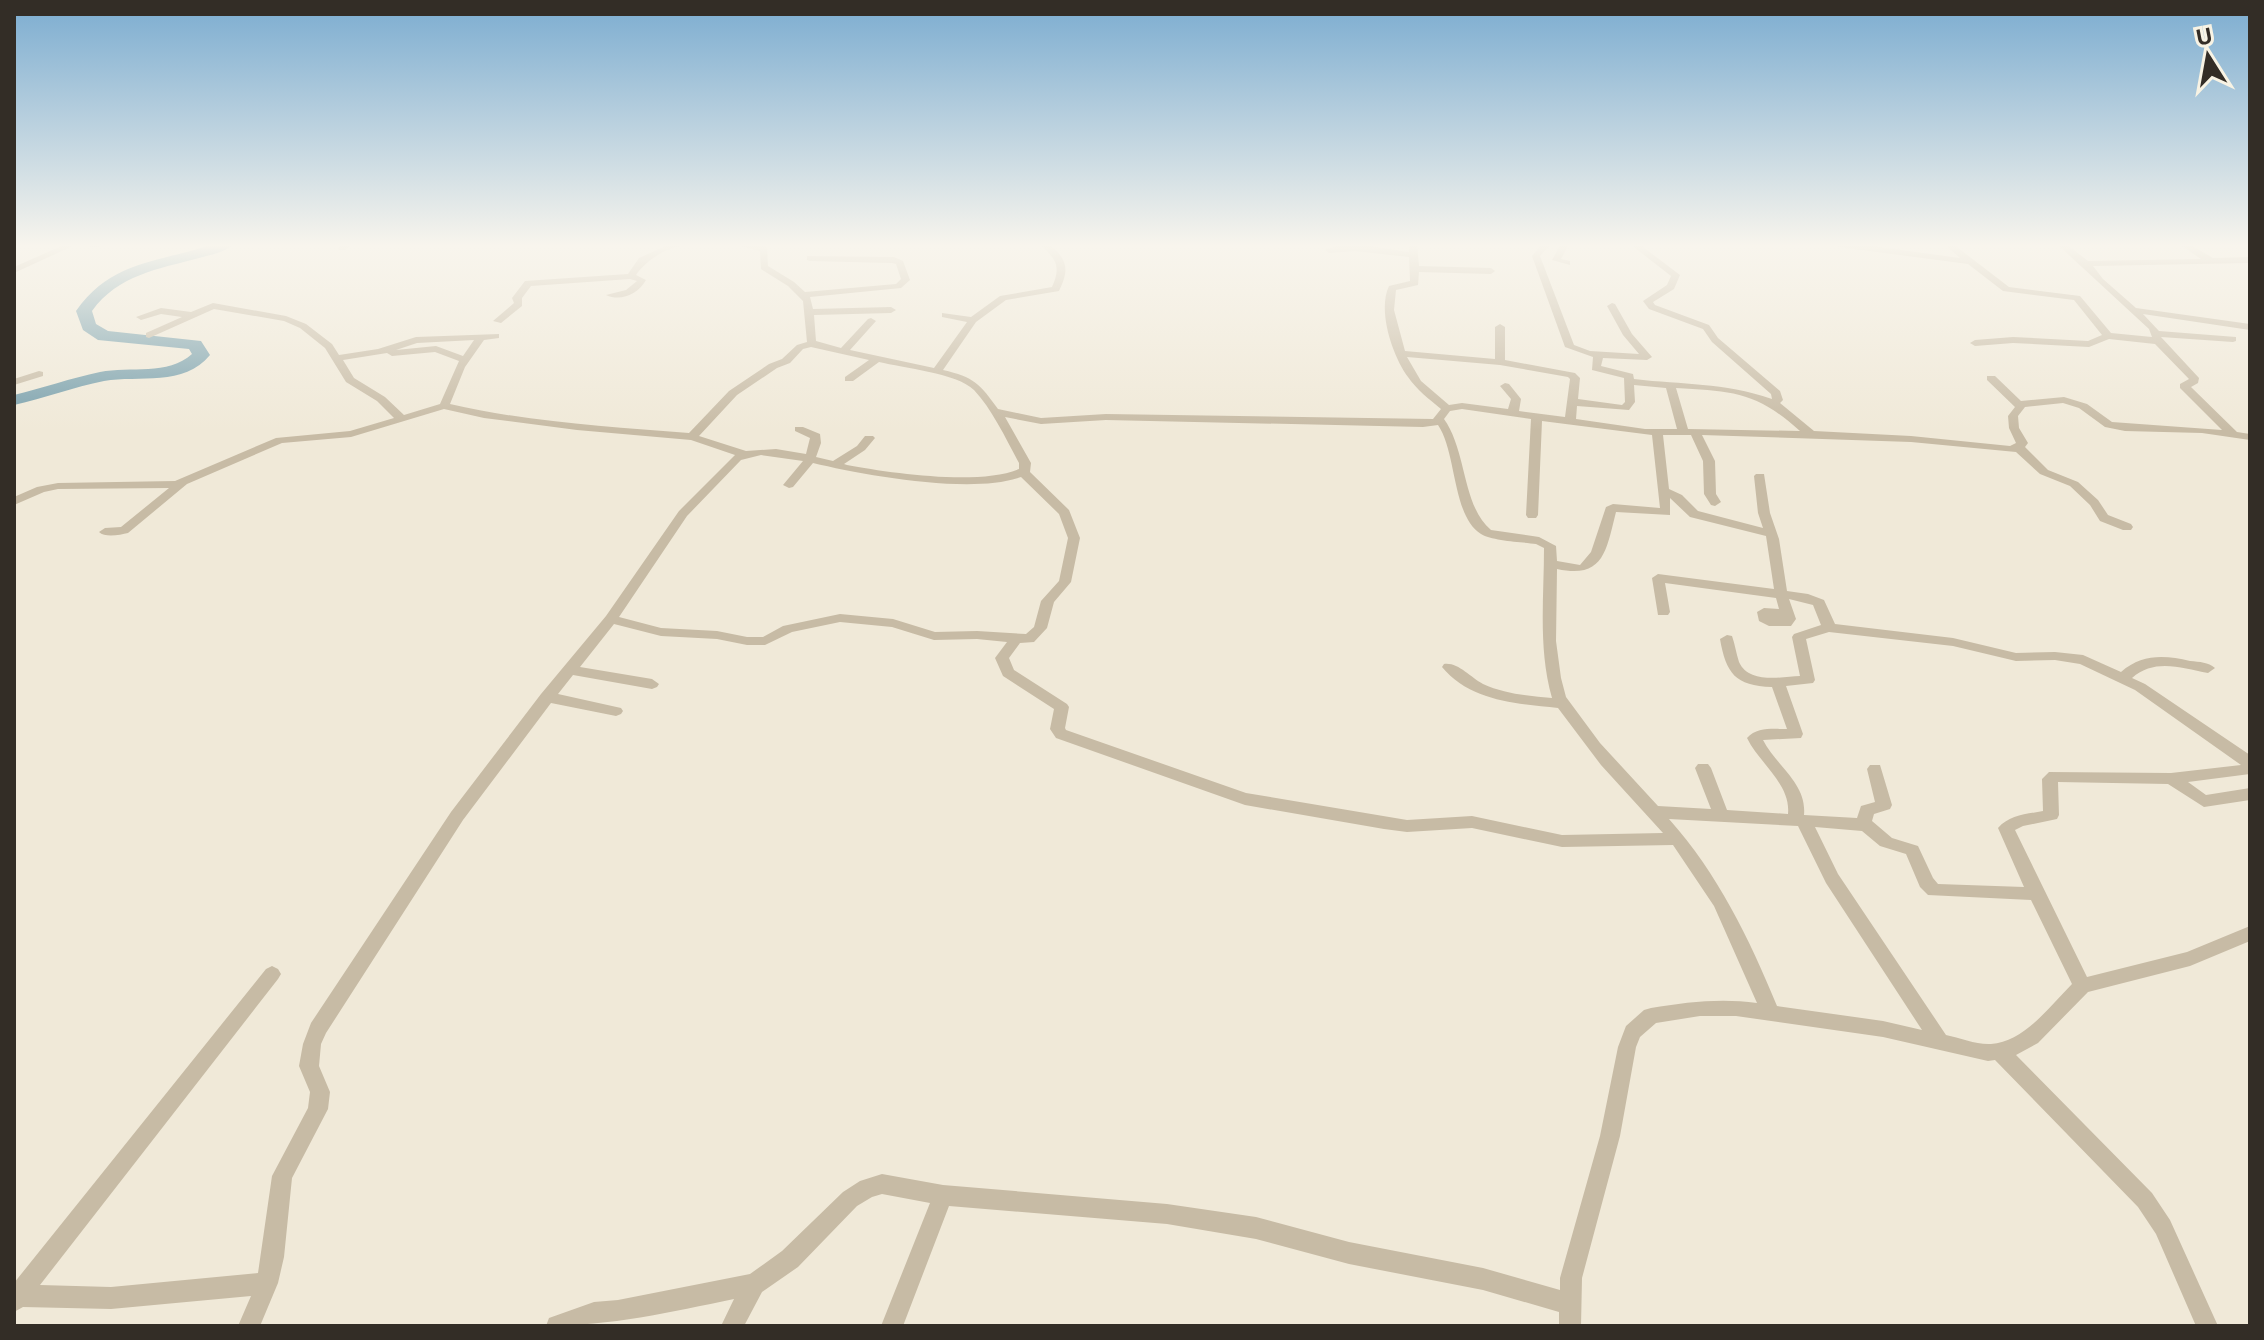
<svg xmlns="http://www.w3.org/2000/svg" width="2264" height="1340" font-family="'Open Sans',sans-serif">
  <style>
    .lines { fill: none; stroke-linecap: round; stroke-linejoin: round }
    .river { fill: #79a0ac; fill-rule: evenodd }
    .minor { fill: #c7bba5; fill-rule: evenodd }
  </style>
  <rect width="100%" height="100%" fill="#f0e9d8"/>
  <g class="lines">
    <path class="river" d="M 213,244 L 234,244 C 225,252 211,255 199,258 C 158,269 118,275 92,311 L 96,324 L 108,331 L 201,341 L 210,355 C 184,387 139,375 104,381 C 74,387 44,398 14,405 L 14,395 C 43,388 71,378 100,372 C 130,366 168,376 192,354 L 189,349 L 98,340 L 83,330 L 76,311 C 113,259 159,263 213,244 Z"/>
    <path class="minor" d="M 66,244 L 77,244 L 14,273 L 14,267 Z
      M 83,244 L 106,244 C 101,248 88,248 83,244 Z
      M 343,244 L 353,244 L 345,250 L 339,250 L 338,248 Z
      M 670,244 L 705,244 C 697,248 689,244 680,246 C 663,249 645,262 636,275 L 646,280 C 638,294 621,302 606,295 L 626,290 L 637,281 L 630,279 L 531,286 L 522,298 L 522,306 L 501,323 L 493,321 L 514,303 L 512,298 L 525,281 L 628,274 L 639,258 Z
      M 733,244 L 767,247 L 768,266 L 794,282 L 805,292 L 896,284 L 901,279 L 896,264 L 892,263 L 810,261 L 807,260 L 807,256 L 894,257 L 903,261 L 910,280 L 901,288 L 810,297 L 813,309 L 891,307 L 896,310 L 891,313 L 814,315 L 816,341 L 841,348 L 868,319 L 871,318 L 876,321 L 850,350 L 934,368 L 967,322 L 942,317 L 942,313 L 971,317 L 1000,296 L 1052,287 C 1062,265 1055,259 1040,244 L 1049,244 C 1067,259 1070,269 1059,291 L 1006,300 L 976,322 L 943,370 C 974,377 980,384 998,409 L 1041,418 L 1106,414 L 1433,419 L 1441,409 C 1429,399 1417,390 1408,377 C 1393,357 1377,311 1389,286 L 1410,281 L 1409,257 L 1355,251 L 1329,253 L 1325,250 C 1348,239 1384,249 1409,252 L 1409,244 L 1417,244 L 1419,266 L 1491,268 L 1495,271 L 1491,274 L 1419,272 L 1418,285 L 1396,290 L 1394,310 L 1405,351 L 1495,359 L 1495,327 L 1500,324 L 1505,327 L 1505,360 L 1575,373 L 1580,378 L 1578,399 L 1622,405 L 1625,402 L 1624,378 L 1592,370 L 1593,357 L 1565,347 L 1532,256 L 1542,244 L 1551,244 L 1540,256 L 1574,345 L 1590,351 L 1639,354 L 1623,335 L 1607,306 L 1612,303 L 1615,304 L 1632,334 L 1652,357 L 1647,360 L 1603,358 L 1601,366 L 1633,374 L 1634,379 C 1684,385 1722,382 1772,399 L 1771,394 L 1712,342 L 1703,329 L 1649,309 L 1643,301 L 1667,285 L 1671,276 L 1630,244 L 1639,244 L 1680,275 L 1674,289 L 1653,302 L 1655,305 L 1709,325 L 1718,338 L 1780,391 L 1783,400 L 1780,403 L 1814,431 L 1911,436 L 2010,446 L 2016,443 L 2009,428 L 2008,416 L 2015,407 L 1987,380 L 1987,376 L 1995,376 L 2021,401 L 2064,397 L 2087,404 L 2112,422 L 2222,430 L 2180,388 L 2180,384 L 2189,379 L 2155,344 L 2109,339 L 2089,347 L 2013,343 L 1975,346 L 1970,343 L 1975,340 L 2013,337 L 2088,341 L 2102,335 L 2074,300 L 2003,291 L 1968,264 L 1839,247 L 1835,244 L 1857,244 L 1960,258 L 1944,244 L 1953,244 L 2009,287 L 2080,296 L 2111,333 L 2152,337 L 2149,329 L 2057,244 L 2066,244 L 2088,261 L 2201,259 L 2179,244 L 2189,244 L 2213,258 L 2250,257 L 2250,263 L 2093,266 L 2103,279 L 2136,308 L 2250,324 L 2250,330 L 2143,314 L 2159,331 L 2236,337 L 2236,341 L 2233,342 L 2161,337 L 2199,378 L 2198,383 L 2191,387 L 2237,432 L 2250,434 L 2250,440 L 2202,433 L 2125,431 L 2105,427 L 2079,408 L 2063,403 L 2025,407 L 2018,416 L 2019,428 L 2028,443 L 2025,447 L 2048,470 L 2078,482 L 2098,500 L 2108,515 L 2131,524 L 2133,527 L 2131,530 L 2123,530 L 2100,521 L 2090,505 L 2070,486 L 2040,474 L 2016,452 L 1911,442 L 1702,435 L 1715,461 L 1716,494 L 1721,502 L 1715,506 L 1711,505 L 1704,494 L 1703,461 L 1691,435 L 1663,435 L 1669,489 L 1682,495 L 1698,511 L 1763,528 L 1758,513 L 1754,476 L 1756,474 L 1764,474 L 1770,513 L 1779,539 L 1787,591 L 1808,594 L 1824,600 L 1835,624 L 1953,638 L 2016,653 L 2055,652 L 2083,655 L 2121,672 C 2142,654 2164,655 2190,661 C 2200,662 2208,662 2215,668 L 2208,673 C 2181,668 2155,658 2132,678 L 2145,684 L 2250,755 L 2250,774 L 2188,782 L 2206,795 L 2250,788 L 2250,800 L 2204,807 L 2168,784 L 2058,782 L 2059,815 L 2057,819 L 2023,826 L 2015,830 L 2087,977 L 2187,952 L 2250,926 L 2250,941 L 2190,966 L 2088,992 L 2038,1043 L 2016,1055 L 2152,1193 L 2170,1220 L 2218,1326 L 2196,1326 L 2156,1234 L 2138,1207 L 1995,1060 L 1988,1061 L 1883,1037 L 1736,1016 L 1700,1016 L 1656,1023 L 1640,1037 L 1636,1047 L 1620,1136 L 1582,1278 L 1581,1326 L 1559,1326 L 1559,1312 L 1483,1290 L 1349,1264 L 1256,1239 L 1167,1224 L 949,1206 L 903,1326 L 881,1326 L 930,1203 L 882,1194 L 872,1197 L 857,1206 L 798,1267 L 762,1292 L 744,1326 L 721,1326 L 734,1299 C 671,1312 610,1326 546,1326 L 549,1318 L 594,1302 L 618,1300 L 750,1274 L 782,1251 L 843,1192 L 860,1181 L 882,1174 L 943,1185 L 1167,1204 L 1256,1217 L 1349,1242 L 1483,1268 L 1560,1290 L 1560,1278 L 1600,1136 L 1618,1047 L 1626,1026 L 1644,1010 L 1651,1008 C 1687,1002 1721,998 1757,1003 L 1714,906 L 1673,845 L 1562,847 L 1472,828 L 1407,832 L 1384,829 L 1245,805 L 1056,738 L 1050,729 L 1054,709 L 1003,676 L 995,658 L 1007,642 L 977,639 L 934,640 L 892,627 L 840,622 L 792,632 L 765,645 L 747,645 L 717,639 L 661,636 L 614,624 L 580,667 L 652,679 L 659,684 L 657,687 L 652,689 L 573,675 L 558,694 L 621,708 L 623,711 L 621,714 L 616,716 L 551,703 L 463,820 L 326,1033 L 321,1044 L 319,1066 L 330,1092 L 328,1109 L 292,1178 L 284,1257 L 278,1283 L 260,1326 L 238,1326 L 251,1296 L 111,1309 L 23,1307 L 14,1312 L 14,1283 L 266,969 L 272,966 L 278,969 L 281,974 L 278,979 L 40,1285 L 111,1287 L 258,1273 L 272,1176 L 308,1108 L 310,1092 L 299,1066 L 303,1044 L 311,1023 L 451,812 L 541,694 L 606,616 L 679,511 L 735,455 L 691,440 L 577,430 L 484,418 L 444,409 L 351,437 L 282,443 L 187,484 L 128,533 C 120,535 105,538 99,532 L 105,528 L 121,527 L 169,488 L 58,489 L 44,492 L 14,505 L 14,497 L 37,487 L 58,483 L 175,481 L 276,438 L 350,431 L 394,418 L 377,401 L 346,382 L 325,348 L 300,328 L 284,321 L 214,309 L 149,338 L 146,337 L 146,333 L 182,317 L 161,314 L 141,320 L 136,317 L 161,308 L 191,312 L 213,303 L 286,316 L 306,324 L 332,344 L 339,355 L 378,349 L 416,337 L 499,334 L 499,338 L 484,340 L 465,367 L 450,404 C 528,422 609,427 689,433 L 729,391 L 769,364 L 782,359 L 797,345 L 807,342 L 803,301 L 788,286 L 761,269 L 760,251 ZM 474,340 L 463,356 L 436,346 L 396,350 L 417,343 ZM 811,347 L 869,360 L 845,377 L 845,381 L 853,381 L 879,362 C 903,368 957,373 974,390 C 992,409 1006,439 1019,463 L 1019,469 C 979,486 890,473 847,465 L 844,464 L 865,450 L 875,438 L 873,436 L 865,436 L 857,446 L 833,461 L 816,457 L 821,443 L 820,434 L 803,427 L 795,427 L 795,431 L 810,438 L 806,454 L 776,449 L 746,451 L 699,436 L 737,395 L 777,368 L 790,363 L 803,349 ZM 435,352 L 459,361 L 440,404 L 404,415 L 385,397 L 354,378 L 343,360 L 387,353 L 392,356 ZM 1407,357 L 1500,365 L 1568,377 L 1570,379 L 1565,417 L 1519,411 L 1521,399 L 1509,384 L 1505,383 L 1500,386 L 1511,399 L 1508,409 L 1462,403 L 1449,405 L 1421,381 ZM 1634,385 L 1666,388 L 1677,429 L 1645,429 L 1576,419 L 1577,406 L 1629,410 L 1635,402 ZM 1676,388 C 1732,391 1757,392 1800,431 L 1688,429 ZM 1462,409 L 1531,419 L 1526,515 L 1528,518 L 1536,518 L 1538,515 L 1542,421 L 1652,435 L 1660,508 L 1613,504 L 1606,507 L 1591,552 L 1580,565 L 1557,561 L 1556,546 L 1539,537 L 1491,530 C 1462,506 1467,451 1444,419 L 1450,411 ZM 1005,417 L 1041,424 L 1106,420 L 1423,427 L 1438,425 C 1457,453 1452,516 1481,534 C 1492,541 1522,542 1536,544 L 1544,548 C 1544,598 1538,649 1552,698 C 1529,696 1505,694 1483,684 C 1470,677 1458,662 1444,664 L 1442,667 C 1470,701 1517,704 1558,708 L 1601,765 L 1663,833 L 1562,835 L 1472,816 L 1407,820 L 1246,793 L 1066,730 L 1065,728 L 1069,707 L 1067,704 L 1014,670 L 1009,658 L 1020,643 L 1034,642 L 1047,628 L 1054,602 L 1071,582 L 1080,538 L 1069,510 L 1030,472 L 1031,463 ZM 761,455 L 803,461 L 783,485 L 789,488 L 793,487 L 813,463 C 863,475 972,495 1021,477 L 1059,514 L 1068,538 L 1059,581 L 1041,601 L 1034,627 L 1026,634 L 977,631 L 935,632 L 893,619 L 840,614 L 783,626 L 763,637 L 747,637 L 717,631 L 661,628 L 619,617 L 687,516 L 741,460 ZM 1670,498 L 1690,517 L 1766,536 L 1774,589 L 1658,574 L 1652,578 L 1658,615 L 1668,615 L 1670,612 L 1665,583 L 1776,598 L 1779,609 L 1764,608 L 1757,612 L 1759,621 L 1769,626 L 1791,626 L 1796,619 L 1789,599 L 1813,605 L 1821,625 L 1794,634 L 1792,637 L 1800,676 C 1781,677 1749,684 1739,662 C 1736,653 1735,644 1732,636 L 1727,635 L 1720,639 C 1726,673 1735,686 1772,687 L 1787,729 C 1772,729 1757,727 1747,738 C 1759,763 1791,784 1788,814 L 1727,810 L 1711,768 L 1708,764 L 1698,764 L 1695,768 L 1711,809 L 1658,806 L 1600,743 L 1566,697 L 1561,678 L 1556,641 L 1557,569 C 1604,579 1606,551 1616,512 L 1670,515 ZM 1829,632 L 1953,646 L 2016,661 L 2055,660 L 2080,664 L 2135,690 L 2241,765 L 2171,773 L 2049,772 L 2042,779 L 2043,811 C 2027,814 2009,815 1998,828 L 2024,887 L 1938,884 L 1933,878 L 1918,846 L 1892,838 L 1872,821 L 1874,814 L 1890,809 L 1892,805 L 1880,765 L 1870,765 L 1867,769 L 1875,802 L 1861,806 L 1857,818 L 1804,815 C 1807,783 1776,766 1763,740 L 1801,738 L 1803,734 L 1786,686 L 1813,683 L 1815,680 L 1806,639 ZM 1669,819 L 1798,826 L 1826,883 L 1922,1030 L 1883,1021 L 1777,1006 C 1749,938 1718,874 1669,819 ZM 1815,827 L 1862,831 L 1880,846 L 1906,854 L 1920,887 L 1928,895 L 2031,900 L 2072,984 C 2049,1007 2025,1041 1991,1044 C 1977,1045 1960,1038 1946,1035 L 1838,874 Z
      M 1561,244 L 1569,244 L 1561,259 L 1570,261 L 1570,265 L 1552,260 Z
      M 39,371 L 43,372 L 43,376 L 14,385 L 14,379 Z"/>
  </g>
  <linearGradient id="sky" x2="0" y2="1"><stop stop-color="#7bacd0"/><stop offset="0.57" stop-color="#f8f5ed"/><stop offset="1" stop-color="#f8f5ed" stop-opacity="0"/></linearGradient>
  <rect width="2264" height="431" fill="url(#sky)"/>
  <rect width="2264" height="1340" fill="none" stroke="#332d26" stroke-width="32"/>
  <g transform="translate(2208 56) rotate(349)" stroke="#f8f3e4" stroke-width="6" paint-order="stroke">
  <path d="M0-6L14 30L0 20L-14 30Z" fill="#332d26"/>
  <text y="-12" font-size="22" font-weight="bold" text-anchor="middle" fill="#332d26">U</text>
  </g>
</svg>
